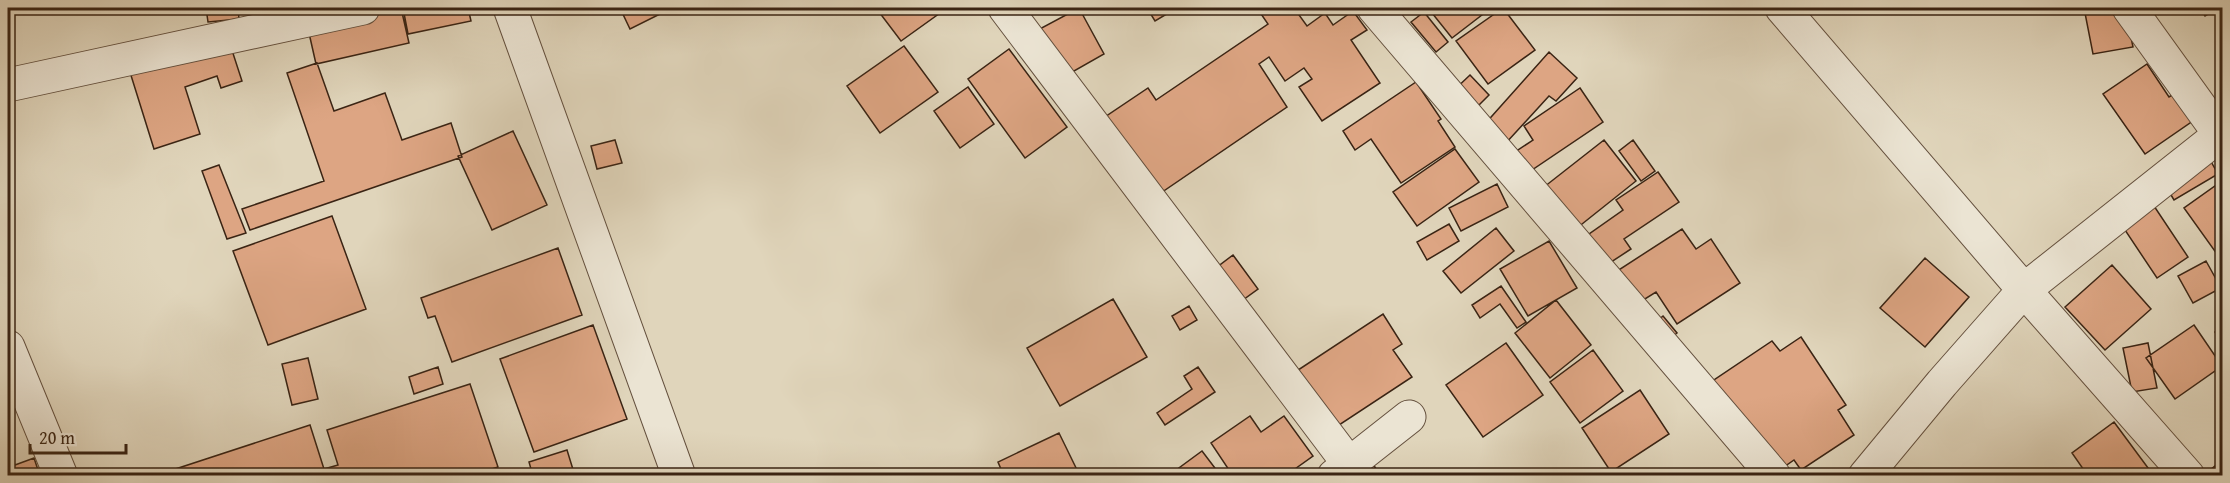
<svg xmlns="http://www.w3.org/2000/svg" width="2230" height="483" font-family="'Gentium Book Plus',serif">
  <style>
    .building { fill: #dda583; stroke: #3a2414; stroke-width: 1.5 }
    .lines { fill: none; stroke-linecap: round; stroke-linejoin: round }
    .minor-casing { stroke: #64503e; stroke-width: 35 }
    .minor { stroke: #ebe4d3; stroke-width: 33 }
  </style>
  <rect width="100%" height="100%" fill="#e0d5bb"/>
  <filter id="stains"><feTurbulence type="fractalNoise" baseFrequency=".00333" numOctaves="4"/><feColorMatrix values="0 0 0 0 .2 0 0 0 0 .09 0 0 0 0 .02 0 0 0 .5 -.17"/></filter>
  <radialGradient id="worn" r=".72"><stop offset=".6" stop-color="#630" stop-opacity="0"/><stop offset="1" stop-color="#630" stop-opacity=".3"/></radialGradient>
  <path class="building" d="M 206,8 L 238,8 L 239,19 L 208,22 Z
    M 352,8 L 401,8 L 409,43 L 316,64 L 309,33 Z
    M 403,8 L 468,8 L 471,21 L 408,34 Z
    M 620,8 L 672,8 L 630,29 Z
    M 876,8 L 947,8 L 901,41 Z
    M 1079,8 L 1104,54 L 1060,79 L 1034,32 Z
    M 1147,8 L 1177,8 L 1155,21 Z
    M 1264,8 L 1294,8 L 1307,26 L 1325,13 L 1333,25 L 1353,11 L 1367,30 L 1351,40 L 1380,83 L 1322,121 L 1299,87 L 1312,79 L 1304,68 L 1285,81 L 1269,57 L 1259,64 L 1287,107 L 1149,201 L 1096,123 L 1148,88 L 1156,100 L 1268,24 L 1259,11 Z
    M 1428,8 L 1491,8 L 1452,38 Z
    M 1503,8 L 1535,50 L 1488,84 L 1456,41 Z
    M 2084,8 L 2125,8 L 2133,47 L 2093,54 Z
    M 2200,8 L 2218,8 L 2205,16 Z
    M 1424,12 L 1448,42 L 1436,52 L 1411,22 Z
    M 228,38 L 242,81 L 221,88 L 217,76 L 185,87 L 200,134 L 154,149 L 129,69 Z
    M 904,46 L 938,92 L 880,133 L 847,86 Z
    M 1009,49 L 1067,127 L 1025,158 L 968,79 Z
    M 1549,52 L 1577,78 L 1556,101 L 1549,96 L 1505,144 L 1484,125 Z
    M 317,63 L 334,111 L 385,93 L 402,140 L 451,123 L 462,157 L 250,230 L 242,209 L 324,181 L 287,73 Z
    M 2147,64 L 2169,97 L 2182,89 L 2200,116 L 2145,154 L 2103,94 Z
    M 1470,75 L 1489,95 L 1471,113 L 1451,93 Z
    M 1416,82 L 1441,119 L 1438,121 L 1455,147 L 1401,183 L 1371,139 L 1355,150 L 1343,131 Z
    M 968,87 L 994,124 L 960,148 L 934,111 Z
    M 1580,88 L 1603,122 L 1526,174 L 1512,154 L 1533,140 L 1524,126 Z
    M 513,131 L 547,205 L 492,230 L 458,156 Z
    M 615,140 L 622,163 L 597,169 L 591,146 Z
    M 1604,140 L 1636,181 L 1577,228 L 1544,187 Z
    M 1633,140 L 1655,171 L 1641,181 L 1619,151 Z
    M 2201,144 L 2218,174 L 2174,200 L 2156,170 Z
    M 1455,149 L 1479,182 L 1417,226 L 1393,192 Z
    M 219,165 L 246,233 L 227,239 L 202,171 Z
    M 1658,172 L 1679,202 L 1624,239 L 1631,249 L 1602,268 L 1582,239 L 1623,210 L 1616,200 Z
    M 2222,181 L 2222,261 L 2184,208 Z
    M 1497,184 L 1508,207 L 1461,231 L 1449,208 Z
    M 2142,188 L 2188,257 L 2157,278 L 2111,209 Z
    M 332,216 L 366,309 L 268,345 L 233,251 Z
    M 1449,224 L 1459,241 L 1427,260 L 1417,242 Z
    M 1496,228 L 1514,251 L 1461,293 L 1443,271 Z
    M 1682,229 L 1696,249 L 1711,239 L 1740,283 L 1677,324 L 1656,292 L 1632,307 L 1611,275 Z
    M 1549,241 L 1577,288 L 1528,316 L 1500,269 Z
    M 558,248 L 582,315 L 452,362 L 435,316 L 428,318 L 421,298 Z
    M 1233,255 L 1258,289 L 1229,310 L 1204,277 Z
    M 1925,258 L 1969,297 L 1925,347 L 1880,308 Z
    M 2206,261 L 2221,288 L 2193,303 L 2178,276 Z
    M 2112,265 L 2151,309 L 2105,350 L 2065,307 Z
    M 1501,286 L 1526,322 L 1517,328 L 1500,304 L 1480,318 L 1472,305 Z
    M 1113,299 L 1147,357 L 1060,406 L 1027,348 Z
    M 1556,300 L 1591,345 L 1550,378 L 1515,333 Z
    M 1189,306 L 1197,320 L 1180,330 L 1172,316 Z
    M 1383,314 L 1402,344 L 1393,350 L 1412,377 L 1330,431 L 1292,374 Z
    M 1663,316 L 1677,333 L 1665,343 L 1651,326 Z
    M 593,325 L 627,419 L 534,452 L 500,359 Z
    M 2194,325 L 2222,366 L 2175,399 L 2146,358 Z
    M 2222,328 L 2222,344 L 2215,332 Z
    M 1801,337 L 1846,405 L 1838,410 L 1854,435 L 1801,470 L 1794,460 L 1774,474 L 1708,384 L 1772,341 L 1780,351 Z
    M 1506,343 L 1543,395 L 1483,437 L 1446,385 Z
    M 2148,343 L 2157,388 L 2132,392 L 2123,348 Z
    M 1593,350 L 1623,391 L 1580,423 L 1550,382 Z
    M 308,358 L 318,399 L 292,405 L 282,364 Z
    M 438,367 L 443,384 L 414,394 L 409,377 Z
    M 1198,367 L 1215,392 L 1165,425 L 1157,413 L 1192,389 L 1184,376 Z
    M 470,384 L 498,467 L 471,476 L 154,476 L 310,425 L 324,469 L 338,465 L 327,430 Z
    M 1640,390 L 1669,434 L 1611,472 L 1582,428 Z
    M 1250,416 L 1261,432 L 1284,416 L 1313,456 L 1285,476 L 1233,476 L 1211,443 Z
    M 2114,422 L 2154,476 L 2088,476 L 2072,453 Z
    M 1059,433 L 1080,476 L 1004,476 L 998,462 Z
    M 567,450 L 575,476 L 533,476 L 529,462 Z
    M 1202,451 L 1221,476 L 1168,476 Z
    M 10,452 L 15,465 L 34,458 L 40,476 L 8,476 L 8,453 Z
    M 1366,454 L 1381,476 L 1336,476 Z
    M 2222,460 L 2222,476 L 2204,475 Z"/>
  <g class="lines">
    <g class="minor-casing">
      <path id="minor" d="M 510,8 L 679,476
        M 1005,8 L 1349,464
        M 1374,8 L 1774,476
        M 1782,8 L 2024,290 L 2188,476
        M 2129,8 L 2222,137
        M 8,85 L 363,8
        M 8,347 L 61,476
        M 1334,476 L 1409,417
        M 1865,476 L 1942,383 L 2024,290 L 2221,134"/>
    </g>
    <use href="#minor" class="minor"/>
  </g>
  <rect width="2230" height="483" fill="none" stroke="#e0d5bb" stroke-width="30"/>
  <rect x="9" y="9" width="2212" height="465" fill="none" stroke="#3a2414" stroke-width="3"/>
  <rect x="15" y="15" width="2200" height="453" fill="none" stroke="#3a2414" stroke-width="1.5"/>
  <path d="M30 444v9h96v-9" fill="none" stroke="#3a2414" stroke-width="3"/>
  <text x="39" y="444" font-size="18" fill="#3a2414" stroke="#ebe4d3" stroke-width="4.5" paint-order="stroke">20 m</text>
  <rect width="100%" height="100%" filter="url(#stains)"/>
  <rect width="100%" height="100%" fill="url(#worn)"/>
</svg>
